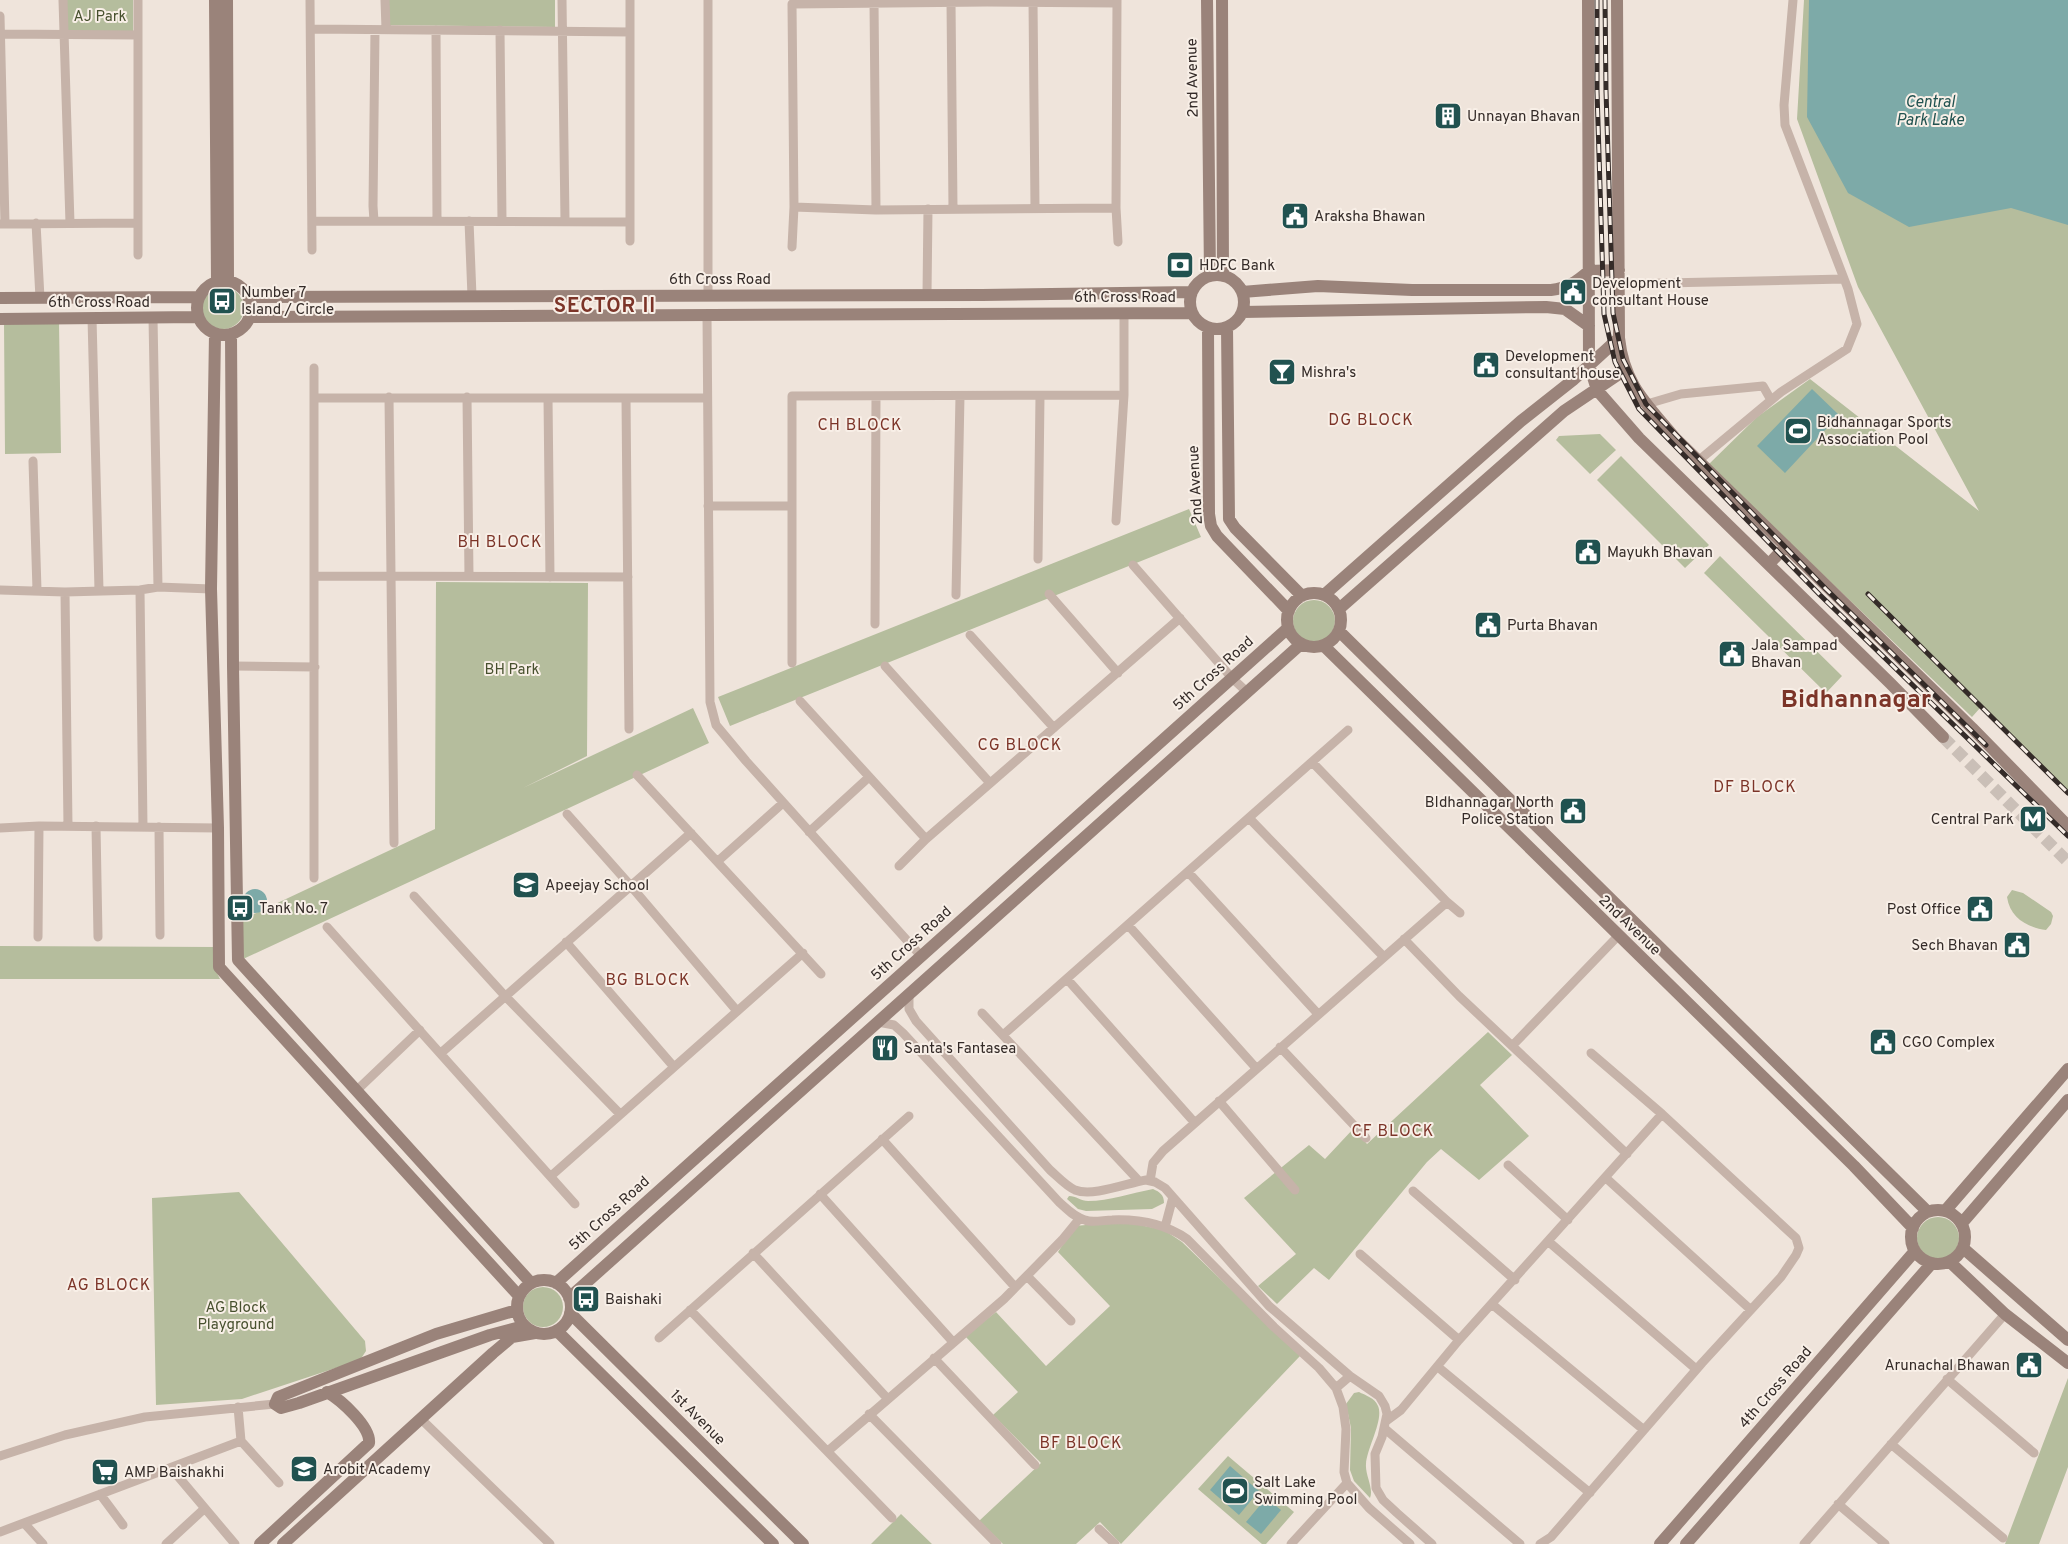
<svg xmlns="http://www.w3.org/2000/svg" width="2068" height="1544" font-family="Overpass,sans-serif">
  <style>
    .green { fill: #b5bd9d }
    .water { fill: #7daaa8 }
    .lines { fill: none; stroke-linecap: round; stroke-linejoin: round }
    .secondary-tunnel { stroke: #cabfb7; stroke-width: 12; stroke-dasharray: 12 6; stroke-linecap: butt }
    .street { stroke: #c6b3a9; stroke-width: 9 }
    .secondary { stroke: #9a837a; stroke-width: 12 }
    .rail-casing { stroke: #342b28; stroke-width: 5 }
    .rail { stroke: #f8efe7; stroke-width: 3; stroke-dasharray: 9; stroke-linecap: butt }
    .labels { text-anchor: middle; stroke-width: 4; stroke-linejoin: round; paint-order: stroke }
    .park-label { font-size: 15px; fill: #47502e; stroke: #f8efe7 }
    .street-label { font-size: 15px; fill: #342b28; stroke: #f8efe7 }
    .poi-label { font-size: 15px; fill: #342b28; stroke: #f8efe7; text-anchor: start }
    .water-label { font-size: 16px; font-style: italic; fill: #215250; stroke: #f8efe7 }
    .neighbourhood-label { font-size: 16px; letter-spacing: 1px; fill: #7c3428; stroke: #f8efe7 }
    .district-label { font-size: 20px; font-weight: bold; letter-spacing: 1px; fill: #7c3428; stroke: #f8efe7 }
    .town-label { font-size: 25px; font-weight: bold; fill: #7c3428; stroke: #f8efe7 }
  </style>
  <rect width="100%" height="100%" fill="#efe4db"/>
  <path class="green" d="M 67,0 L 133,0 L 133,31 L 67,31 Z
    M 389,0 L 555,0 L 555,27 L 389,25 Z
    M 1804,0 L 2068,0 L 2068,795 L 1980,708 L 1972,717 L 1708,465 L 1757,417 L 1810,379 L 1979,511 L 1858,287 L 1797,119 Z
    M202 308a21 21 0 1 1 42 0a21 21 0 1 1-42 0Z
    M 59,322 L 61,453 L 5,454 L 4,323 Z
    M 1600,434 L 1616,450 L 1590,474 L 1556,440 L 1559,436 Z
    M 1621,456 L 1709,545 L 1685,568 L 1597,480 Z
    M 1189,509 L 1201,537 L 730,726 L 718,697 Z
    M 1720,556 L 1842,676 L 1826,693 L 1704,573 Z
    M 436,582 L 588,583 L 587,756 L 523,788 L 693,708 L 709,743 L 243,959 L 241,920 L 435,829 Z
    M1293 621a21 21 0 1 1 42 0a21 21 0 1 1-42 0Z
    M 2012,890 L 2023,893 L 2051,912 L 2053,916 L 2051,924 L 2046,930 C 2027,927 2010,918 2007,897 Z
    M 0,946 L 216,947 L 215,969 L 220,979 L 0,979 Z
    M 1488,1032 L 1512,1055 L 1480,1085 L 1529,1136 L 1479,1180 L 1441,1149 L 1427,1162 L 1329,1280 L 1314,1268 L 1277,1304 L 1258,1286 L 1296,1254 L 1244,1198 L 1309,1145 L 1325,1159 L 1354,1128 L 1367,1144 Z
    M 1153,1189 C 1160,1192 1164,1195 1164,1203 L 1152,1209 L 1086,1211 L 1078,1209 L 1067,1199 L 1069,1196 C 1076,1196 1081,1201 1088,1201 C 1109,1201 1132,1193 1153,1189 Z
    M 239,1192 L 365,1341 L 366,1351 L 360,1360 L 242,1399 L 156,1405 L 152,1198 Z
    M1917 1238a21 21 0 1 1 42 0a21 21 0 1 1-42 0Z
    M 1107,1223 L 1135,1224 L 1164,1230 L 1182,1242 L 1300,1356 L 1121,1544 L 1100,1522 L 1076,1544 L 1003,1544 L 979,1521 L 1041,1463 L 993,1415 L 1018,1392 L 965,1336 L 996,1312 L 1046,1366 L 1110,1306 L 1058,1252 L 1075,1226 Z
    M523 1307a20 20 0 1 1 40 0a20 20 0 1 1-40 0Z
    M 2068,1378 L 2068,1467 L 2039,1544 L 2005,1544 Z
    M 1359,1392 C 1365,1395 1375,1398 1378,1406 C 1384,1420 1367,1448 1366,1464 C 1365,1475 1374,1489 1370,1498 L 1354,1481 L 1350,1470 L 1351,1428 L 1346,1404 L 1354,1393 Z
    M 1228,1456 L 1294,1512 L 1266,1544 L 1262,1544 L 1198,1489 Z
    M 901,1514 L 932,1544 L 871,1544 Z"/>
  <path class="water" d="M 1809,0 L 2068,0 L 2068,225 L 2011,208 L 1909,227 L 1848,193 L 1807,117 Z
    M 1812,389 L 1839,415 L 1785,473 L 1757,446 Z
    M243 901a12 12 0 1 1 24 0a12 12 0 1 1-24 0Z
    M 1230,1466 L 1259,1491 L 1239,1515 L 1210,1490 Z
    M 1266,1498 L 1281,1510 L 1261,1534 L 1246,1522 Z"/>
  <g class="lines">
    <path class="secondary-tunnel" d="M 1943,737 L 2068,862"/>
    <path class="street" d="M 63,0 L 70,223
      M 138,0 L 138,255
      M 310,0 L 312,250
      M 385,0 L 386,29
      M 562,0 L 565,220
      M 630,0 L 630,241
      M 708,0 L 708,295
      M 1117,0 L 1116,208 L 1118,242
      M 1033,1 L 1035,208
      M 874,2 L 876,210
      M 951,2 L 953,209
      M 0,16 L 5,224
      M 311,29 L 630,32
      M 436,30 L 437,221
      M 500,30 L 502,221
      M 0,34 L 138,35
      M 794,207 L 792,4 L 987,2 L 1117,3
      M 312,221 L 630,222
      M 374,221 L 373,206 L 375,30
      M 469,221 L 472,296
      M 36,223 L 40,298
      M 1,224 L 138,223
      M 792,247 L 794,207 L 876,210 L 1116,208
      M 1619,284 L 1844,279
      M 927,294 L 928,209
      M 707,315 L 710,702 L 716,725 L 746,761 L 921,956
      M 92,318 L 99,590
      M 153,318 L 158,587
      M 389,397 L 394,843
      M 467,397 L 469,576
      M 314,398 L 707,398
      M 548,398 L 550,577
      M 626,398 L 629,729
      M 1647,404 L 1681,394 L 1763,386 L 1771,400
      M 33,461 L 37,590
      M 1698,461 L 1781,392 L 1847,349 L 1857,324 L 1848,289 L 1785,125 L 1784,105 L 1793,0
      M 708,506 L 792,506
      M 1116,521 L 1124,395 L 1124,313
      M 1038,559 L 1040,396
      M 1133,565 L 1232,678 L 1247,692
      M 314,576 L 628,577
      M 0,590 L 65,592 L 140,590 L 158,587 L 211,589
      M 140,590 L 143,827
      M 65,592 L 68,826
      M 1049,594 L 1118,673
      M 956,595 L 960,396
      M 875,624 L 876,396
      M 970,635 L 1054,728
      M 792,663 L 792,396 L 1124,395
      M 233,666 L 315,667
      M 885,666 L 990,783
      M 800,701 L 926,839
      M 1312,762 L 1447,902 L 1460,913
      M 637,775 L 821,974
      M 567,814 L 630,885 L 737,1011
      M 1249,818 L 1384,957
      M 96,826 L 98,937
      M 159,827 L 160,935
      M 0,828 L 39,826 L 218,828
      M 809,832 L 868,778
      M 718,861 L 783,803
      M 899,866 L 926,839 L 1180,618
      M 1188,872 L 1318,1014
      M 314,878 L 314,368
      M 414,896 L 506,997 L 620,1114
      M 1128,925 L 1256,1068
      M 327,927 L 575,1204
      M 38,937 L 39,826
      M 1404,939 L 1459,996 L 1627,1154
      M 566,942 L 674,1067
      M 1067,979 L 1195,1123
      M 909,994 L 909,1009 L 916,1021 L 1050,1170 C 1058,1177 1066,1186 1075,1190 C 1093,1197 1127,1183 1146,1180 L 1155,1182 L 1165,1188 L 1269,1306 L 1350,1376 L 1379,1396 L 1385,1406 L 1387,1414 L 1382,1437 L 1375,1454 L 1376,1488 L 1383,1500 L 1397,1513 L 1432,1544
      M 982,1013 L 1139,1181
      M 878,1022 L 894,1025 L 903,1033 L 1059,1202 C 1067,1209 1074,1217 1085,1220 C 1092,1223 1104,1220 1112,1220 C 1139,1219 1164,1223 1187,1239 L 1274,1327 L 1319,1368 L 1336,1388 L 1343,1407 L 1346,1429 L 1344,1472 L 1347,1483 L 1369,1508 L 1410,1544
      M 1003,1035 L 1348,730
      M 1512,1046 L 1618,936
      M 1280,1047 L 1366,1138
      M 441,1053 L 691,833
      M 356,1091 L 420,1030
      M 1219,1101 L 1295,1190
      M 882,1139 L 1015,1287
      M 1508,1165 L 1568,1220
      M 551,1176 L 803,953
      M 1606,1178 L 1751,1310
      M 1150,1181 L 1153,1163 L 1163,1151 L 1447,902
      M 1413,1191 L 1515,1280
      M 820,1194 L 953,1342
      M 1165,1227 L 1173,1197
      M 1549,1242 L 1696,1369
      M 753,1253 L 887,1398
      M 1360,1254 L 1459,1340
      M 1027,1276 L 1071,1321
      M 1493,1305 L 1644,1430
      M 690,1310 L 892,1518
      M 659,1338 L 909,1116
      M 934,1358 L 1035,1465
      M 1438,1367 L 1590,1493
      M 1947,1379 L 2034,1453
      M 1336,1388 L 1350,1376
      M 238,1407 L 241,1441
      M 869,1414 L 997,1544
      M 421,1419 L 550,1544
      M 1386,1421 L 1401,1410 L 1459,1340 L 1662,1114
      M 1384,1428 L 1520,1544
      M 1891,1444 L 2003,1538
      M 828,1451 L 1004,1299 L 1062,1240 L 1080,1218
      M 0,1456 L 65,1435 L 145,1417 L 275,1404
      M 171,1468 L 235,1544
      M 100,1494 L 123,1525
      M 1838,1504 L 1885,1544
      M 24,1523 L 43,1544
      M 1099,1529 L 1115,1544
      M 0,1532 L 241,1441 L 279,1483
      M 166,1544 L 204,1509
      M 1291,1544 L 1347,1483
      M 1540,1544 L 1551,1537 L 1702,1363 L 1781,1277 L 1796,1255 L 1799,1248 L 1796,1238 L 1662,1114 L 1591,1053
      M 1804,1544 L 2005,1314"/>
    <path class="secondary" d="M 215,0 L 217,282
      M 227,0 L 228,281
      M 1207,0 L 1210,276
      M 1222,0 L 1223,276
      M 1588,0 L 1589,364 L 1597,390 L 1639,438 L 1890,683 L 1943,737
      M 1617,0 L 1619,338 C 1624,385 1647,404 1675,438 L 1972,728 L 2068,826
      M1190 302a27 27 0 1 1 54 0a27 27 0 1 1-54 0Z
      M197 308a27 27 0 1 1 54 0a27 27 0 1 1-54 0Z
      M 1242,292 L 1318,286 L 1412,290 L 1551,290 C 1568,288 1576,282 1589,271 L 1619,270
      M 248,297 L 982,295 L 1192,292
      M 0,298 L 199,297
      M 1242,312 L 1546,307 L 1565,309 L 1589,326
      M 249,317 L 1192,313
      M 0,319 L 198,317
      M 1227,327 L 1229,519 L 1235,528 L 1302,596
      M 1208,328 L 1209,514 L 1211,526 L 1217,536 L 1289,611
      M 215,334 L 211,589 L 218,828 L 219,967 L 519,1296
      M 231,334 L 233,666 L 238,960 L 531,1283
      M 1769,564 L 1786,546
      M1287 620a27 27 0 1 1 54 0a27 27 0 1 1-54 0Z
      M 1324,595 L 1521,421 L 1573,380 L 1619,338
      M 1339,609 L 1564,411 L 1625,370
      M 1339,631 L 1928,1212
      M 1324,646 L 1854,1166 L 1913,1228
      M1911 1237a27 27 0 1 1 54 0a27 27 0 1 1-54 0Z
      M 1945,1211 L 2068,1069
      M 1962,1223 L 2068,1100
      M 1963,1248 L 2068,1340
      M 1950,1262 L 2005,1314 L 2068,1363
      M517 1307a27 27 0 1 1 54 0a27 27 0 1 1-54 0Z
      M 556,1283 L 1288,628
      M 569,1298 L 1301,644
      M 517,1310 L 436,1334 L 278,1397 L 275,1404 L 281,1408 L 299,1403 L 490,1335 L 524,1326
      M 570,1313 L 803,1544
      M 557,1331 L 773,1544
      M 260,1544 L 369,1443 C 371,1427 341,1400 327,1392
      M 283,1544 L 493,1353 L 512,1337 L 535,1333
      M 1660,1544 L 1915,1251
      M 1686,1544 L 1932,1263"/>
    <g class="rail-casing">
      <path id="rail" d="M 1597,0 L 1597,91 L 1604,314 L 1615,362 L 1639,409 L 1820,595 L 2068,836
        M 1605,0 L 1606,91 L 1613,313 L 1623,359 L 1646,404 L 1826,589 L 1986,745
        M 1868,594 L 2068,793"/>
    </g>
    <use href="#rail" class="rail"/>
  </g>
  <defs>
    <g id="building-square" transform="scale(1.4375)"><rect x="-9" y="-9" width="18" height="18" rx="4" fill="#215250" stroke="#f8efe7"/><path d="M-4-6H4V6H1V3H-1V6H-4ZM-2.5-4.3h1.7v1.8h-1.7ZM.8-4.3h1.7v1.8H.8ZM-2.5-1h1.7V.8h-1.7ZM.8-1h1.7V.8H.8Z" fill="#fff"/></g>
    <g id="civic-square" transform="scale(1.4375)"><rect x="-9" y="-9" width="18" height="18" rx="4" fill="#215250" stroke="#f8efe7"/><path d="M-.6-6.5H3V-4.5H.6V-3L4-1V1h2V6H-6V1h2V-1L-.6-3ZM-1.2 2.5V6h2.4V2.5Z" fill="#fff"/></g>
    <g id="bank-square" transform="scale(1.4375)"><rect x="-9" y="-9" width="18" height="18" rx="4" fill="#215250" stroke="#f8efe7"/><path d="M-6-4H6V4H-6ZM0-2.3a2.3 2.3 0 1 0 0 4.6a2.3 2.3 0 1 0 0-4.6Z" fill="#fff"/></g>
    <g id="bus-square" transform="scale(1.4375)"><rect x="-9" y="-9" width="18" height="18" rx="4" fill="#215250" stroke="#f8efe7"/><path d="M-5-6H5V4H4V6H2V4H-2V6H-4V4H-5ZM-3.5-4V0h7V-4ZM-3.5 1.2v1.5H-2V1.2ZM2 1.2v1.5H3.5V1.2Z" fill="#fff"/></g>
    <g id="bar-square" transform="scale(1.4375)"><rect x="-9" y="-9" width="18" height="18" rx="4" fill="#215250" stroke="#f8efe7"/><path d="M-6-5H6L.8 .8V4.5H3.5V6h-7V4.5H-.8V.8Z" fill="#fff"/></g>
    <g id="stadium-square" transform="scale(1.4375)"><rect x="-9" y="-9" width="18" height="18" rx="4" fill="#215250" stroke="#f8efe7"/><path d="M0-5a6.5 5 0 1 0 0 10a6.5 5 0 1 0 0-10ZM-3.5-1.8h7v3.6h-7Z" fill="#fff"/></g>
    <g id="metro-square" transform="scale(1.4375)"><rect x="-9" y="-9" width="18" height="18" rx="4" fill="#215250" stroke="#f8efe7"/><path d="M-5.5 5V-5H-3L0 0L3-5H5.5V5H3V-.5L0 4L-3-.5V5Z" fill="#fff"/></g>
    <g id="school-square" transform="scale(1.4375)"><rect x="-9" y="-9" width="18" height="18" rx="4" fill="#215250" stroke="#f8efe7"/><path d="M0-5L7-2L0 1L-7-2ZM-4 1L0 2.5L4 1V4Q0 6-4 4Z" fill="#fff"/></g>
    <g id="restaurant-square" transform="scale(1.4375)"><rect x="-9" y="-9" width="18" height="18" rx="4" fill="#215250" stroke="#f8efe7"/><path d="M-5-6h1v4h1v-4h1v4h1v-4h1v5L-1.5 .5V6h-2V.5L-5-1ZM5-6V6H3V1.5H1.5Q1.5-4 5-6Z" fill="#fff"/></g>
    <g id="supermarket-square" transform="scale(1.4375)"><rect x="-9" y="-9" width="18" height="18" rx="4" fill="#215250" stroke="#f8efe7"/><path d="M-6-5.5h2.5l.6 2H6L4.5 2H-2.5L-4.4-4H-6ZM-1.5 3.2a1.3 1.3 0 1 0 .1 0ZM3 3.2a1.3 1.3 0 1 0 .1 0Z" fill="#fff"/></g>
  </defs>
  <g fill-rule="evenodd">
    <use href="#building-square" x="1448" y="116"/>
    <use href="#civic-square" x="1295" y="216"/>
    <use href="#bank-square" x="1180" y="265"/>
    <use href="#civic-square" x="1573" y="292"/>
    <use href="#bus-square" x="222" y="301"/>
    <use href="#civic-square" x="1486" y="365"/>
    <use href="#bar-square" x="1282" y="372"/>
    <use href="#stadium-square" x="1798" y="431"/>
    <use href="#civic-square" x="1588" y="552"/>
    <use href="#civic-square" x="1488" y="625"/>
    <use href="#civic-square" x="1732" y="654"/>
    <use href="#civic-square" x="1573" y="811"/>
    <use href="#metro-square" x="2033" y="819"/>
    <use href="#school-square" x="526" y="885"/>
    <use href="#bus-square" x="240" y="908"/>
    <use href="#civic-square" x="1980" y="909"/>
    <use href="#civic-square" x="2017" y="945"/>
    <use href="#civic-square" x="1883" y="1042"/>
    <use href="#restaurant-square" x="885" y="1048"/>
    <use href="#bus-square" x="586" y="1299"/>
    <use href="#civic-square" x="2029" y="1365"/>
    <use href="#school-square" x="304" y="1469"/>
    <use href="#supermarket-square" x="105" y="1472"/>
    <use href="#stadium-square" x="1235" y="1491"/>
  </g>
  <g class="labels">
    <g class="park-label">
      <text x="100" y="21">AJ Park</text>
      <text x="512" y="674">BH Park</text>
      <text x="236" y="1312">AG Block<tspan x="236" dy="17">Playground</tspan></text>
    </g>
    <g class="street-label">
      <text transform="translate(1192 78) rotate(-91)" y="5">2nd Avenue</text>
      <text x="720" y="284">6th Cross Road</text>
      <text x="1125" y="302">6th Cross Road</text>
      <text x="99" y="307">6th Cross Road</text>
      <text transform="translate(1195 485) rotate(-93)" y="5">2nd Avenue</text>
      <text transform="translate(1213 673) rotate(-42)" y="5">5th Cross Road</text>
      <text transform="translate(1630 925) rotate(44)" y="5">2nd Avenue</text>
      <text transform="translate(911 943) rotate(-42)" y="5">5th Cross Road</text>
      <text transform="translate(609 1213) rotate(-42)" y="5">5th Cross Road</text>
      <text transform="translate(1775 1387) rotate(-49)" y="5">4th Cross Road</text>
      <text transform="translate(698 1417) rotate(45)" y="5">1st Avenue</text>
    </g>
    <g class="poi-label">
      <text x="1467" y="121">Unnayan Bhavan</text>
      <text x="1314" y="221">Araksha Bhawan</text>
      <text x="1199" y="270">HDFC Bank</text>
      <text x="1592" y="288">Development<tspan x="1592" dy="17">consultant House</tspan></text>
      <text x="241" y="297">Number 7<tspan x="241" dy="17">Island / Circle</tspan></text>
      <text x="1505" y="361">Development<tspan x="1505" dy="17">consultant house</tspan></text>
      <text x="1301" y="377">Mishra's</text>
      <text x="1817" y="427">Bidhannagar Sports<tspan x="1817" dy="17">Association Pool</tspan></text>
      <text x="1607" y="557">Mayukh Bhavan</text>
      <text x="1507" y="630">Purta Bhavan</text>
      <text x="1751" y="650">Jala Sampad<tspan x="1751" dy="17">Bhavan</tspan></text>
      <text x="1554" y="807" text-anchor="end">BIdhannagar North<tspan x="1554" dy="17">Police Station</tspan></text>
      <text x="2014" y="824" text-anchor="end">Central Park</text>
      <text x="545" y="890">Apeejay School</text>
      <text x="259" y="913">Tank No. 7</text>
      <text x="1961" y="914" text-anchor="end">Post Office</text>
      <text x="1998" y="950" text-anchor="end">Sech Bhavan</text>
      <text x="1902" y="1047">CGO Complex</text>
      <text x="904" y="1053">Santa's Fantasea</text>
      <text x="605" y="1304">Baishaki</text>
      <text x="2010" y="1370" text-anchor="end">Arunachal Bhawan</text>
      <text x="323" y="1474">Arobit Academy</text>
      <text x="124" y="1477">AMP Baishakhi</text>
      <text x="1254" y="1487">Salt Lake<tspan x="1254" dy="17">Swimming Pool</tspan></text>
    </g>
    <g class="water-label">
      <text x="1930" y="107">Central<tspan x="1930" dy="18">Park Lake</tspan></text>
    </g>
    <g class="neighbourhood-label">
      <text x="1371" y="425">DG BLOCK</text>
      <text x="860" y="430">CH BLOCK</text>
      <text x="500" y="547">BH BLOCK</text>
      <text x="1020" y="750">CG BLOCK</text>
      <text x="1755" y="792">DF BLOCK</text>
      <text x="648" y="985">BG BLOCK</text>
      <text x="1393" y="1136">CF BLOCK</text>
      <text x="109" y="1290">AG BLOCK</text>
      <text x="1081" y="1448">BF BLOCK</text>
    </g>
    <g class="district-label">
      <text x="605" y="312">SECTOR II</text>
    </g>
    <g class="town-label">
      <text x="1856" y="707">Bidhannagar</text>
    </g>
  </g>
</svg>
